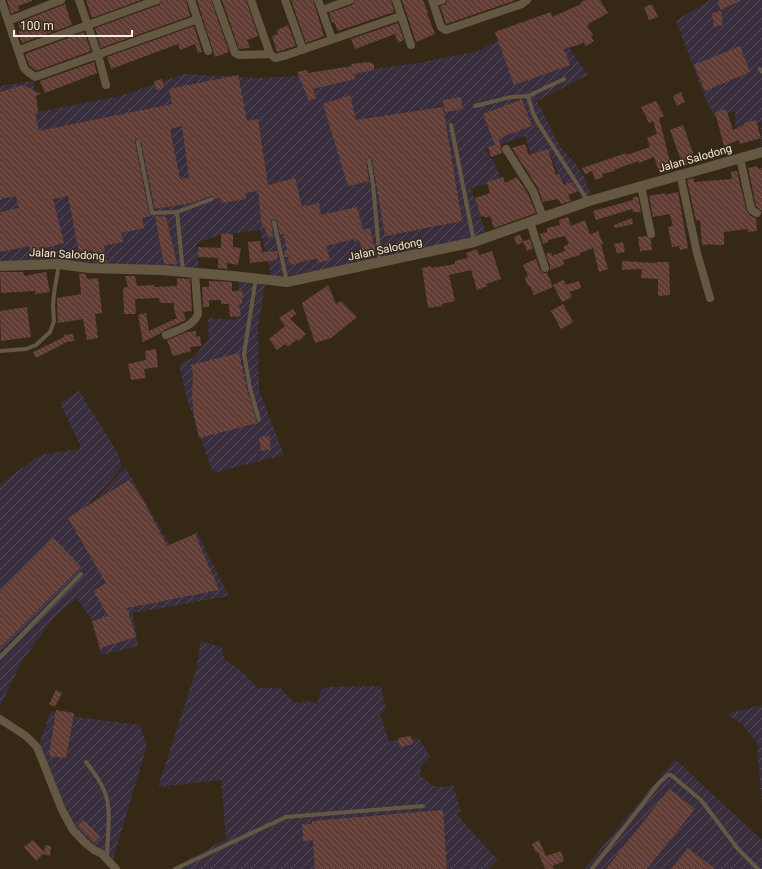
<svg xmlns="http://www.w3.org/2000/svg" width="762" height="869" font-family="Roboto,sans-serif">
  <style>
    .industrial { fill: url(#industrial-furrows) }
    .building { fill: url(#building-back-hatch); fill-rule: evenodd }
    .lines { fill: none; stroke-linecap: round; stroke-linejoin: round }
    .service { stroke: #655843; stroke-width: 4 }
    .minor { stroke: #655843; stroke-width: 8 }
    .tertiary { stroke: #655843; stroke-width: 10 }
    .labels { text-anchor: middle; stroke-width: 3; stroke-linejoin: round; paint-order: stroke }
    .street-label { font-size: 11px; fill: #f5ede1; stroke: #352915 }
  </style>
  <defs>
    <pattern id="industrial-furrows" width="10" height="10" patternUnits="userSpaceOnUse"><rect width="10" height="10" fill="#392e3d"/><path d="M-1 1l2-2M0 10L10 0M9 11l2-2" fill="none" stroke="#564d59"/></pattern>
    <pattern id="building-back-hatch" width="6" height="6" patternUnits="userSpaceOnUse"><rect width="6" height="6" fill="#623d36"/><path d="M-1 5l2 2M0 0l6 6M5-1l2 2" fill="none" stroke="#795953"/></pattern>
  </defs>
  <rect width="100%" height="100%" fill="#352915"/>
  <path class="industrial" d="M 710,0 L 762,0 L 762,146 L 761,146 L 761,122 L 736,132 L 735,111 L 714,116 L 704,95 L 676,21 Z
    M 546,14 L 588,75 L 537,101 L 561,148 L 573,161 L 583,174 L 592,197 L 583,201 L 575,184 L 568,187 L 560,177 L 549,152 L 532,158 L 525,136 L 485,149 L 496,166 L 501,180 L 471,188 L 486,234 L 450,242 L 363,263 L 272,278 L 260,230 L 219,235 L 197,243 L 199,271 L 45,259 L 0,263 L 0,86 L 33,81 L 38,112 L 120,96 L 184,74 L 257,78 L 333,74 L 418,63 L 478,51 L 514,33 Z
    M 239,279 L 265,285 L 258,328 L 259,390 L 284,455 L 213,473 L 187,399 L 179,364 L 194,357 L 209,339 L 208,318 L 235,320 Z
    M 79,391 L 110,440 L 119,456 L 122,467 L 78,516 L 80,517 L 125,467 L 171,547 L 197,532 L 229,596 L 133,613 L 138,646 L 101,655 L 92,621 L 77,598 L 53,618 L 21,663 L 0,707 L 0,484 L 40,455 L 78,449 L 81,447 L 60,403 Z
    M 201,641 L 222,647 L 224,659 L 242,672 L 258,688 L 280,688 L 295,703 L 310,701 L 317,704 L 321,689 L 326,687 L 381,686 L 386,709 L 380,715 L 389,741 L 419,738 L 430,757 L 421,766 L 420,775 L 433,786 L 444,787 L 453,785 L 461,811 L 456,814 L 498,860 L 489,869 L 171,869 L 226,839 L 221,780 L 158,787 L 195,673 Z
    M 762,705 L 762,805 L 757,743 L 742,724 L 727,714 Z
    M 51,711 L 77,717 L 140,725 L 147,746 L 113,859 L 80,835 L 72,821 L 60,795 L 39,744 Z
    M 675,759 L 762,840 L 762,869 L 584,869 Z"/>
  <path class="building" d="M 7,0 L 32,0 L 32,1 L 18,6 L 20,10 L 11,14 Z
    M 86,0 L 141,0 L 92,18 Z
    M 162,0 L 186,0 L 190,16 L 101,48 L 95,28 L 159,5 L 161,3 Z
    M 197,0 L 211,0 L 229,52 L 215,57 Z
    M 222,0 L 246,0 L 258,36 L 247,40 L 250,48 L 239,49 Z
    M 291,0 L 313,0 L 324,36 L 306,43 Z
    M 355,0 L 391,0 L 394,12 L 338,31 L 334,22 L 332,23 L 329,13 L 352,5 L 354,3 Z
    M 402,0 L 423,0 L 428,13 L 427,13 L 435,34 L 416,42 Z
    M 447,0 L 514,0 L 514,1 L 446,24 L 440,6 L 446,4 Z
    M 585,0 L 600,0 L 608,13 L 588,24 L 589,25 L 587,26 L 593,35 L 591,36 L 594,41 L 586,46 L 583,42 L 581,44 L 564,49 L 570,65 L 514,85 L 495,32 L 551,12 L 552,17 L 581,4 L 580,3 Z
    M 720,0 L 741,0 L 721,10 L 717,2 Z
    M 65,4 L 72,25 L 22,43 L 18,32 L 21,31 L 18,23 Z
    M 652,4 L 658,17 L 649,20 L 644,7 Z
    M 721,11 L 723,25 L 714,27 L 712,13 Z
    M 398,23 L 404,40 L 398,43 L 395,34 L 355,49 L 351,39 Z
    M 288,25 L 296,46 L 277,52 L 272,36 L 278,34 L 277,30 Z
    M 194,26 L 202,52 L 198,53 L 195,44 L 180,50 L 178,44 L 111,69 L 107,57 Z
    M 84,32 L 91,51 L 36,71 L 29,65 L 25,54 Z
    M 740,46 L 750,72 L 705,91 L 694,65 Z
    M 94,62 L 97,73 L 45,93 L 40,81 Z
    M 370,62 L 374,64 L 374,70 L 353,74 L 355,79 L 313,89 L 316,98 L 309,101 L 297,72 L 307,70 L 308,73 L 352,66 L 351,64 Z
    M 238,75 L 247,121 L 258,119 L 268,185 L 295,178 L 302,207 L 319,203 L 321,215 L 357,207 L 363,230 L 370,228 L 376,254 L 364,256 L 359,240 L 354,241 L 354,239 L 326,246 L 330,260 L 318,263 L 317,258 L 290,265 L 288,257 L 285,257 L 284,251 L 287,250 L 283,234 L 280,234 L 277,220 L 273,219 L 271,221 L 273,236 L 268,238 L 265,227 L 262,227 L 258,191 L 245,193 L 246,199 L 221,203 L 221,198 L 215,199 L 214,196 L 211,196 L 192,203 L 155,209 L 141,141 L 138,139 L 135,140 L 135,143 L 149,214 L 151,216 L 142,218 L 144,228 L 121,233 L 123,242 L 104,246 L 107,262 L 94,262 L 92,250 L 79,252 L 68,196 L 53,199 L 64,243 L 31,252 L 29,246 L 0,252 L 0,212 L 19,208 L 16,196 L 0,199 L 0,92 L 23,85 L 41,94 L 36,96 L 38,112 L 35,113 L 39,131 L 172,104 L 169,89 ZM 182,126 L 189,178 L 180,179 L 170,129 Z
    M 162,79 L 164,88 L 156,90 L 154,81 Z
    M 681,92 L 685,102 L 677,106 L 673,96 Z
    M 350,95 L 356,120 L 443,107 L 462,221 L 385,236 L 372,158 L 369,157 L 366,159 L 369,181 L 348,186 L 323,104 Z
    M 461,97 L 463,109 L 445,112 L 443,100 Z
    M 520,100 L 522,100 L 532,126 L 499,138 L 502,153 L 491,157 L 488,147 L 495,145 L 483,114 Z
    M 656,101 L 664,116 L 659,118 L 672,170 L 660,174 L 654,157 L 639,163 L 638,161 L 614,170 L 615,171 L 602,174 L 603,177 L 595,180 L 592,171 L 585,174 L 582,168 L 626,153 L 627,155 L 650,147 L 647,138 L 657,134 L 653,121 L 649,123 L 641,107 Z
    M 726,109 L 733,130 L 744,125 L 744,123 L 756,120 L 761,138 L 740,144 L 739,140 L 724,146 L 715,112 Z
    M 683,125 L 696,162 L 683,166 L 670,130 Z
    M 525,144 L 529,155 L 548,149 L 556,175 L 559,174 L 564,185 L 572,182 L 578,191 L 568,195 L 571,201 L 561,204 L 558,199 L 543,202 L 538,188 L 512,148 Z
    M 757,166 L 758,169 L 762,168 L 762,211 L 756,206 L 748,168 Z
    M 737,171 L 746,209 L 750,216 L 756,218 L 757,231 L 748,232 L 747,229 L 724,232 L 724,245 L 713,245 L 713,244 L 702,245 L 700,220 L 696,221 L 687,180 L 694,178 L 694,182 L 732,179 L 731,172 Z
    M 503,177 L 505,183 L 517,177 L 528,194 L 536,213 L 494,228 L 490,216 L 485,218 L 484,216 L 481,217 L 475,198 L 490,193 L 487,182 Z
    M 678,192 L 688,248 L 680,250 L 679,246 L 672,247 L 668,227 L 673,226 L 670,214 L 653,217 L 649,196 L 665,193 L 665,195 Z
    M 633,197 L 638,197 L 641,212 L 633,212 L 632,209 L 596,220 L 593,211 L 633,200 Z
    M 155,216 L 166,217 L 177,264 L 164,264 Z
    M 568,217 L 571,226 L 585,220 L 590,235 L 598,231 L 603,244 L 601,245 L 608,269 L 599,272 L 593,248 L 580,253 L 580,255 L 563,260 L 564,265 L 550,270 L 550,266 L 546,254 L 551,252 L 552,256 L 565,251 L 564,246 L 569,244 L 565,236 L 548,240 L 548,242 L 543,244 L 540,234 L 547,232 L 547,228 L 560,225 L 559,220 Z
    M 632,218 L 633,224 L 615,228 L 614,225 Z
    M 221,234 L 233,234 L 233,247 L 241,248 L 238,265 L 227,263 L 227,269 L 218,268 L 218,258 L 198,257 L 198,247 L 221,248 Z
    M 520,234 L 523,242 L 517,245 L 514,237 Z
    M 646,236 L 651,239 L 652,250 L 640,251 L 638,237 Z
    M 530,239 L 533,248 L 527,251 L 523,241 Z
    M 260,241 L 262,252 L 277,251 L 278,258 L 276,258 L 277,260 L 250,263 L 248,242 Z
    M 623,242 L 625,252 L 617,253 L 614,244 Z
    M 477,249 L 479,255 L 492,251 L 501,279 L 486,284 L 487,286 L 477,290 L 471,270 L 449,275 L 455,301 L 442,304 L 442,306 L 428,308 L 422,268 L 431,266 L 431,268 L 455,264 L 455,261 L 468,258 L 466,253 Z
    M 536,259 L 540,270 L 543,273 L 547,273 L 553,287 L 534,295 L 530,286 L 528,286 L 525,278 L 528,276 L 523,265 Z
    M 622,261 L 657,263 L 657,262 L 669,262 L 670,295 L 658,296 L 658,279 L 641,278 L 642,269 L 622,270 Z
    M 0,272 L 23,272 L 24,276 L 46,272 L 50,292 L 35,294 L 35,291 L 1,293 Z
    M 79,273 L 86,274 L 87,279 L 98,278 L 102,313 L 95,314 L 98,338 L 87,340 L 83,319 L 58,323 L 57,306 L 57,298 L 81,294 Z
    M 125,276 L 135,276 L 137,286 L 154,285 L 154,287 L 177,286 L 177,278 L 190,279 L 192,311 L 183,312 L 186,320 L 164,330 L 161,333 L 143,342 L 138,315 L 146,313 L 149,331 L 177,318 L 174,310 L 174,303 L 160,303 L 159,298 L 135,299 L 136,314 L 124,314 L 123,288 L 128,287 Z
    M 563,280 L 566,285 L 579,281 L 581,288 L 569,292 L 572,297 L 562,302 L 553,285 Z
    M 209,281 L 232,282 L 232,291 L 243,291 L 242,304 L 239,304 L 241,316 L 230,317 L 229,304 L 221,304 L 221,300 L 209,300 L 209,307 L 203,307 L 202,287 L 209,287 Z
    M 328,285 L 336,304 L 341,301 L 357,317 L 331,338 L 315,343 L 302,303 Z
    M 563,304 L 573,322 L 561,329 L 551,311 Z
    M 27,307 L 31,337 L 1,341 L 0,311 Z
    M 293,309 L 296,314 L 290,319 L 306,334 L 299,341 L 297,339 L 288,347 L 285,344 L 277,350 L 269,339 L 285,326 L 279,318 Z
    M 196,331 L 196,337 L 200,336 L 201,346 L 190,347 L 191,351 L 173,356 L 167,340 L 187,332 Z
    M 73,334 L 74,341 L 67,342 L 36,358 L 33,352 L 64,337 L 64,335 Z
    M 156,349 L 158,367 L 144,369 L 146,378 L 131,380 L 128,364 L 146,360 L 145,351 Z
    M 239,353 L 247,389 L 257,423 L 199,438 L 194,415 L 192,397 L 193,374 L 191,365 Z
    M 269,436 L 271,449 L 261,451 L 259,438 Z
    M 129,480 L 143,500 L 167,546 L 195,534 L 219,590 L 127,608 L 136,637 L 100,648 L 92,621 L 108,616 L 94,591 L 106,583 L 68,518 Z
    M 53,538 L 81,567 L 0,648 L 0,591 Z
    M 56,690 L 62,693 L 55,707 L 49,704 Z
    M 56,710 L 74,713 L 66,758 L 49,756 Z
    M 411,736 L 413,744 L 400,747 L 398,738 Z
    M 669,789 L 695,809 L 647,869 L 606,869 Z
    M 443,810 L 447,869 L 315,869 L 313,840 L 303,841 L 302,824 L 312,824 L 312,821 Z
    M 83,820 L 100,837 L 94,843 L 77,826 Z
    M 33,840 L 44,852 L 45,845 L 51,846 L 50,856 L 43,854 L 36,861 L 24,847 Z
    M 539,840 L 546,856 L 561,851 L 564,861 L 552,866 L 554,869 L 545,869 L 538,852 L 536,853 L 532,844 Z
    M 688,848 L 715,869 L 671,869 Z"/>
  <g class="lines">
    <path class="service" d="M 760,69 L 762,72
      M 564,79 L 528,96 L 533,113 L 538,123 L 588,201
      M 475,106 L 511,97 L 528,96
      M 451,125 L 474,242
      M 138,142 L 152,213 L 177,212 L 183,272
      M 369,160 L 373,184 L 380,263
      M 177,212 L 212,199
      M 274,222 L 287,282
      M 256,278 L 244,354 L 250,388 L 259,420
      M 0,351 L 26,349 L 36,345 L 50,332 L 54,321 L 53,306 L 54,293 L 59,264
      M 0,657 L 81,574
      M 86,762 C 93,771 101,781 105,793 C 112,811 107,838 107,857
      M 175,869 L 286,817 L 423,806
      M 592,869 L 659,783 L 668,775 L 671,775 L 701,800 L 738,849 L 758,869"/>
    <path class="minor" d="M 1,0 L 24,68 L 28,72 L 35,77 L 198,19
      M 79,0 L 98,55 L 106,85
      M 191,0 L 208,51
      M 216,0 L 235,53 L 239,55 L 270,54
      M 251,0 L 270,54
      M 285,0 L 303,50
      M 318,0 L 332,39
      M 396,0 L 411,45
      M 432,0 L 441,27 L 446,30 L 522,4 L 527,0
      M 433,3 L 442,0
      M 322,10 L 350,0
      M 8,21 L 61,0
      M 19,50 L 157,0
      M 270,54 L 275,58 L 287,55 L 401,16
      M 506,149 L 533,191 L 543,217
      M 740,158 L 751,208 L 753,211 L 757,213
      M 680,174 L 697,253 L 710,298
      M 641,186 L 651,234
      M 530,222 L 545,268
      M 166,335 C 177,330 194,326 198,314 L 195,273
      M 0,719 L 26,736 L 37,747 L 62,810 L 73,830 L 84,842 L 94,850 L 102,854 L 116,869"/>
    <path class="tertiary" d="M 0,266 L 59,264 L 89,268 L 161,270 L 233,276 L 287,282 L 474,242 L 589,201 L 762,152"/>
  </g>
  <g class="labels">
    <g class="street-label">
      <text transform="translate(695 158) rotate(-16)" y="4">Jalan Salodong</text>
      <text transform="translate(385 249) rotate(-12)" y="4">Jalan Salodong</text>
      <text transform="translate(67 254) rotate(3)" y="4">Jalan Salodong</text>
    </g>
  </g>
  <path d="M14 30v6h118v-6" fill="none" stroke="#f5ede1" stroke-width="2"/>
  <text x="20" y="30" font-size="12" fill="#f5ede1" stroke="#352915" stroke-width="3" paint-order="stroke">100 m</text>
</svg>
